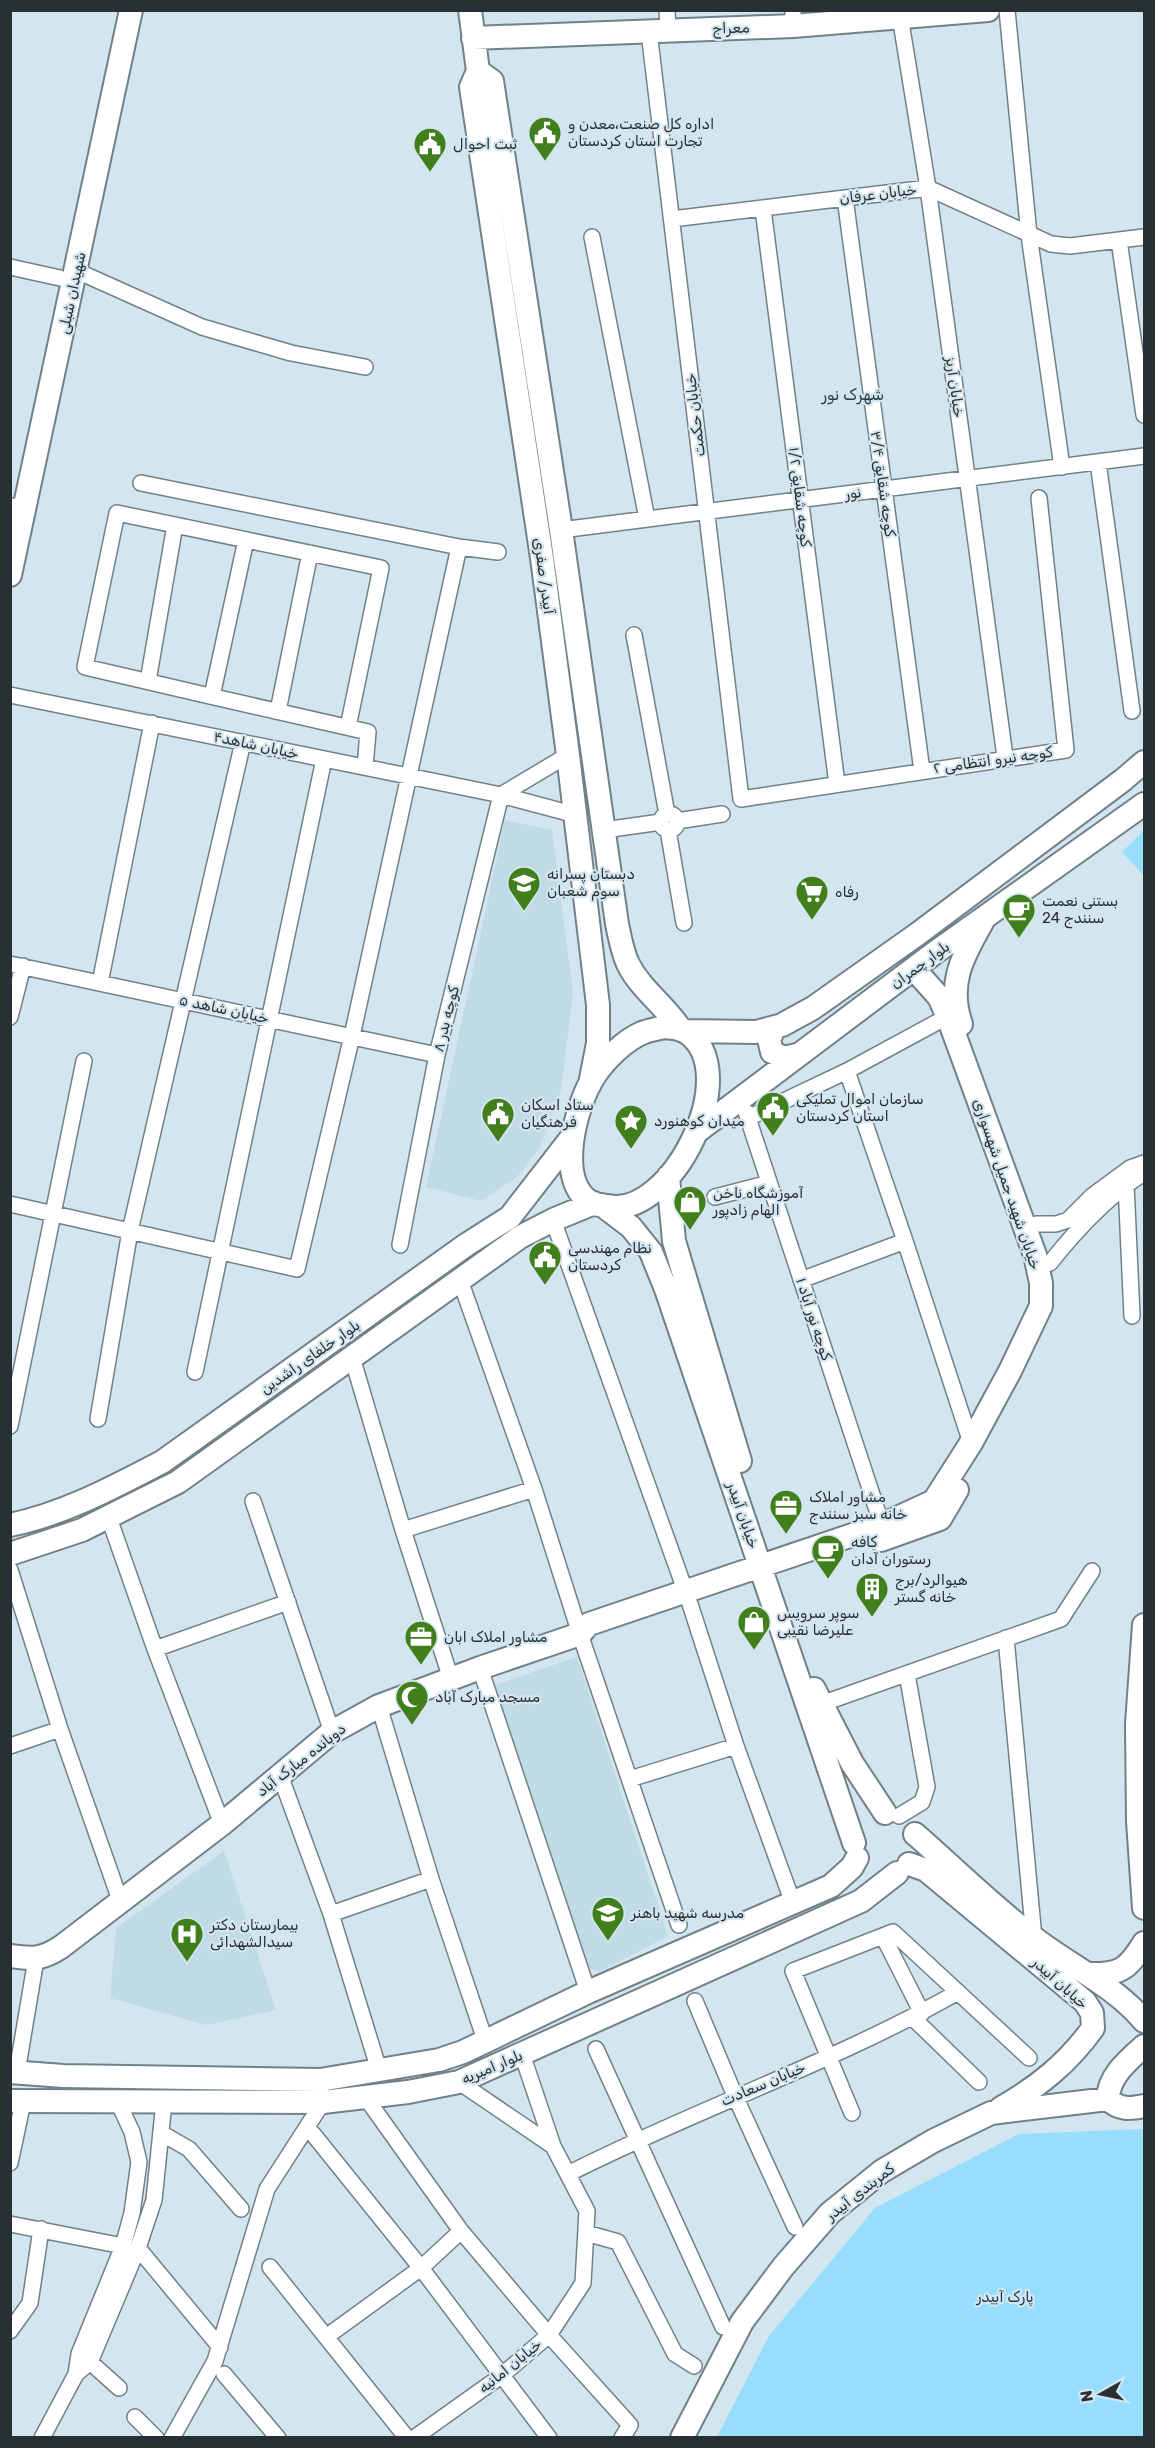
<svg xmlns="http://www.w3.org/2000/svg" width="1155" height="2448" font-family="Rubik,'Noto Sans Arabic',sans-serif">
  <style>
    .built { fill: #c0dae6 }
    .green { fill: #96ddfe }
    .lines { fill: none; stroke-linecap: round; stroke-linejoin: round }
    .street-casing { stroke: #718189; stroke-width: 18 }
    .secondary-casing { stroke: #718189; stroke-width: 26 }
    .street { stroke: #fff; stroke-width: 15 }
    .secondary { stroke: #fff; stroke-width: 22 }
    .labels { text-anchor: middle; stroke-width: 4.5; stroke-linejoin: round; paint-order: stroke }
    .street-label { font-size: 15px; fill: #293033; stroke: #d3e6ef }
    .poi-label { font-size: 15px; fill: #293033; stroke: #d3e6ef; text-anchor: start }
    .park-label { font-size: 15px; fill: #193c4a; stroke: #d3e6ef }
    .neighbourhood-label { font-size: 16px; fill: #2d3c43; stroke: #d3e6ef }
  </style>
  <rect width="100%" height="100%" fill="#d3e6ef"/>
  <path class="built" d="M 505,820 L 552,830 L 573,993 L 561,1090 L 540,1147 L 518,1176 L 481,1201 L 426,1187 Z
    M 577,1657 L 668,1936 L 599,1972 L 589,1968 L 495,1685 Z
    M 224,1851 L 276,2010 L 206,2025 L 110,1998 L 116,1928 Z"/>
  <path class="green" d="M 1144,830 L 1144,876 L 1122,852 Z
    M 1144,2129 L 1144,2437 L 717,2437 L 769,2336 L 875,2208 L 1019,2134 Z"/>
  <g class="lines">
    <g class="street-casing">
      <path id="street" d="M 667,10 L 668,30
        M 793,10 L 793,26
        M 899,10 L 928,188 L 1005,757
        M 1007,10 L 1029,235 L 1062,467
        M 649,32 L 741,799 L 1066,750 L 1039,498
        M 845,198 L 922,771
        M 763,209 L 837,784
        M 672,219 L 928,188 L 1051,244 L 1070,246 L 1144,237
        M 592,237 L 647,519
        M 1119,240 L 1144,415
        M 10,267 L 60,278
        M 77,271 L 202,327 L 291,353 L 365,367
        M 1098,462 L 1132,711
        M 141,483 L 459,547 L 498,552
        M 10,506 L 12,506
        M 561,530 L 1144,456
        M 634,635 L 667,814
        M 148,681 L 175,525
        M 10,695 L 501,795 L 576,815
        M 212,696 L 246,540
        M 278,711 L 310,553
        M 348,727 L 381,568 L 117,513 L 85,667 C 179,689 274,711 368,732 L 365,767
        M 501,795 L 568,755
        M661 822a8 8 0 1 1 16 0a8 8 0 1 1-16 0Z
        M 677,821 L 722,814
        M 604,830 L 661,822
        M 668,830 L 684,923
        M 10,964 L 437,1055
        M 100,983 L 152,723
        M 10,1017 L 23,966
        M 847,1071 L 905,1241 L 971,1443
        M 746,1112 L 882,1525
        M 748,1118 L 847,1071 L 954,1013
        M 1126,1184 L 1132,1316
        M 715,1197 L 769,1183
        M 10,1204 L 297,1269 L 352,1036 L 459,547
        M 553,1220 L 685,1590
        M 1036,1224 L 1056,1224 L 1068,1220 L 1092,1196 L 1130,1168 L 1144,1163
        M 400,1245 L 437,1055 L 501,795
        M 1050,1263 C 1077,1229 1108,1196 1144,1173
        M 460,1280 L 534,1489 L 580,1634 L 679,1925
        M 801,1280 L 905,1241
        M 352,1357 L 403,1530 L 451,1679
        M 195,1372 L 324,759
        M 98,1419 L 130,1231 L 243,742
        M 10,1426 L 84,1061
        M 253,1501 L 332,1732
        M 109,1518 L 155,1649 L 222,1824
        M 403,1530 L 534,1489
        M 10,1570 L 60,1729 L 121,1903
        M 690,1604 L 736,1746 L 793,1903
        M 1006,1638 L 1034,1938
        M 155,1649 L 288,1602
        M 480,1668 L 588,1992
        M 821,1704 L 1061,1619 L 1092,1571
        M 379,1706 L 431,1879 L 485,2040
        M 10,1746 L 60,1729
        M 280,1775 L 331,1914 L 379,2070
        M 630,1779 L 736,1746
        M 899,1816 L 922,1802 L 927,1787 L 907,1674
        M 331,1914 L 431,1879
        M 883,1936 L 922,2013
        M 695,2001 L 735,2096 L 795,2227
        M 913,2018 L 979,2082
        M 596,2049 L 723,2327
        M 522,2054 L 553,2146
        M 17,2072 L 36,1959
        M 366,2098 L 461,2231 L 549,2335 L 630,2425 L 622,2438
        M 852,2113 L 793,1971 L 893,1932 L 1029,2058
        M 161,2133 L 189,2149 L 241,2209
        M 313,2134 L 421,2268 L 549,2438
        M 10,2163 L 23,2102
        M 568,2174 C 696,2109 833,2063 958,1992
        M 10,2224 L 123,2246
        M 586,2233 L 618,2242 L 675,2354 L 694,2366
        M 138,2248 L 220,2347
        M 270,2267 L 407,2438
        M 10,2331 L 30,2303 L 41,2229
        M 326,2337 L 421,2268 L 461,2231
        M 90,2362 L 119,2388
        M 76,2374 L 90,2362 L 138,2248 L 154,2200 L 164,2102
        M 224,2374 L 278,2438
        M 135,2417 L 156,2438
        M 42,2438 L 76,2374 L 79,2354 L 123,2246 L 132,2213 L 139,2162 L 132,2132 L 118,2102
        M 172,2438 L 215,2361 L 267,2189 L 323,2102 L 322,2095
        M 414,2438 L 501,2376 L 549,2335 L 583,2283 L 587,2211 L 553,2146 L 459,2082"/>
    </g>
    <g class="secondary-casing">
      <path id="secondary" d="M 470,10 L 478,71 L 471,87 L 542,558 L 568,755 L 598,1005 L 598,1043 L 590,1084
        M 473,38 L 793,26 L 988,10
        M 478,71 L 492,81 L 561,530 L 617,924 C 620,938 622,951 628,964 C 641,990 666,1006 681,1030
        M 10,575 L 131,10
        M 961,1024 C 946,981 965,953 985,917
        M 664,1027 C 671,1028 681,1028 686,1032 C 746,1071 671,1220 608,1206 C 604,1206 598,1205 594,1204 C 553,1185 576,1103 595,1075 C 605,1060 625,1040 642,1033 C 649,1030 657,1029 664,1027 Z
        M 775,1027 L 769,1039 L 772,1052 L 784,1058 L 797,1055
        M 686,1031 L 756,1032 L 782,1025 L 813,1008 L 919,933 L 1123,780 L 1144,762
        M 699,1130 L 933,954 L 1144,804
        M 668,1177 L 674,1241 L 740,1461
        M 602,1205 L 631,1227 L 651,1252 L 666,1289 L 854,1843
        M 10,1525 C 64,1514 114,1487 162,1462 L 466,1245 L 510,1217 L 572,1137
        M 881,1540 L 940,1519 L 957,1490
        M 10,1554 L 82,1530 L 178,1482 L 520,1237 L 553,1220 L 594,1203
        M 1144,1625 L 1137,1724 L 1138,1821 L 1144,1908
        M 814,1689 L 852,1763 L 885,1813
        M 915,1834 C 954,1868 992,1906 1034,1938 C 1070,1966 1115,1986 1144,2021
        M 909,1864 L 926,1870 L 1085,2002 L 1092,2013 L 1093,2028 C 1068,2063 1038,2087 1001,2108
        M 10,1956 C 33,1959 41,1960 61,1947 L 222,1824 L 332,1732 L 379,1706 L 480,1668 L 580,1634 L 589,1624 L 882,1525 L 934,1501 L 971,1443 L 1010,1371 L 1041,1306 L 1041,1283 L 1035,1255 L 948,1017 L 939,997 L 914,969
        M 1087,1974 C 1120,1975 1127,1970 1144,1943
        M 1144,2046 C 1128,2060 1108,2077 1108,2099 C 1119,2110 1130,2109 1144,2106
        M 10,2072 L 63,2076 L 320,2080 L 439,2060 L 463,2052 L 588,1992 L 831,1886 L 852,1867 L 857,1858
        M 10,2101 L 323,2102 L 408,2092 L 459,2082 L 861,1901 L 897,1873
        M 682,2438 L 742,2322 L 783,2267 L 830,2213 L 882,2171 L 933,2141 L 991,2113 L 1108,2099"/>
    </g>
    <use href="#street" class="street"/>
    <use href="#secondary" class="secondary"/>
  </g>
  <defs>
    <g id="civic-pin" transform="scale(1.725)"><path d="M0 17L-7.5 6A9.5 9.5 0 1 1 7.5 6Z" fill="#417f1c" stroke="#d3e6ef"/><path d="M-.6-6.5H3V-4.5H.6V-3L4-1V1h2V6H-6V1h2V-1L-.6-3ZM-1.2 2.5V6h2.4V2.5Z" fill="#fff"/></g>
    <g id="school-pin" transform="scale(1.725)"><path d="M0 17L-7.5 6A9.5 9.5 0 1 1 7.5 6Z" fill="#417f1c" stroke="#d3e6ef"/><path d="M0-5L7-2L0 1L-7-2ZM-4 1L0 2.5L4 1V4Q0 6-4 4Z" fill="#fff"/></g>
    <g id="supermarket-pin" transform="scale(1.725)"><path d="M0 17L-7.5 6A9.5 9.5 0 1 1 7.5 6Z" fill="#417f1c" stroke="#d3e6ef"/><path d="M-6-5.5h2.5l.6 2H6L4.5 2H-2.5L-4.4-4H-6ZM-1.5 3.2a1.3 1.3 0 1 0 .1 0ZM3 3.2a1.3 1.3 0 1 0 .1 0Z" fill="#fff"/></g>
    <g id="cafe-pin" transform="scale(1.725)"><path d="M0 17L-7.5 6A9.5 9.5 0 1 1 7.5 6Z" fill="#417f1c" stroke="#d3e6ef"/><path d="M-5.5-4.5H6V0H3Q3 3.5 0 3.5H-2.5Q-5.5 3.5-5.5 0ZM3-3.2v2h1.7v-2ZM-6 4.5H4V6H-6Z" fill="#fff"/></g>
    <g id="sight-pin" transform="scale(1.725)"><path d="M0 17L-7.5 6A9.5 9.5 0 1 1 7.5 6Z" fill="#417f1c" stroke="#d3e6ef"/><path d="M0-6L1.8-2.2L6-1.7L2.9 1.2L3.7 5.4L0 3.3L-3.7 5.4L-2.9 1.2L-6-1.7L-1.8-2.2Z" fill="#fff"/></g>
    <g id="shop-pin" transform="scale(1.725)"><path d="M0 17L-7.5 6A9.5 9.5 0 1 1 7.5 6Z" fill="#417f1c" stroke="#d3e6ef"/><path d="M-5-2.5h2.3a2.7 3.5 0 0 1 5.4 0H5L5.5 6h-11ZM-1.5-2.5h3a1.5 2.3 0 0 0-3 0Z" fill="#fff"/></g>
    <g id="office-pin" transform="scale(1.725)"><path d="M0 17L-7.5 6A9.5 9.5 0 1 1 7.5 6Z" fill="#417f1c" stroke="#d3e6ef"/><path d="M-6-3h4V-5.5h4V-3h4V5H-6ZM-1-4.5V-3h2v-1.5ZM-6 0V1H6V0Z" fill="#fff"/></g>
    <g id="building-pin" transform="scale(1.725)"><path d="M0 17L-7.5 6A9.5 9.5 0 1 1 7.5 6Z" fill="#417f1c" stroke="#d3e6ef"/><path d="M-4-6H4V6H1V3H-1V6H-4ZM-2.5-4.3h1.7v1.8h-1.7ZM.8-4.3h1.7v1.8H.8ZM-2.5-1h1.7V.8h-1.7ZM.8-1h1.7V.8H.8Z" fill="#fff"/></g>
    <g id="mosque-pin" transform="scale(1.725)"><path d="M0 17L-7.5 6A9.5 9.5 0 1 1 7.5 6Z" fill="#417f1c" stroke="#d3e6ef"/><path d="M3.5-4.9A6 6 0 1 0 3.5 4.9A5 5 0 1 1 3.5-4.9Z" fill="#fff"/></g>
    <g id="hospital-pin" transform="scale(1.725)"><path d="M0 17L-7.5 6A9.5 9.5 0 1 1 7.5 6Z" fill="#417f1c" stroke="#d3e6ef"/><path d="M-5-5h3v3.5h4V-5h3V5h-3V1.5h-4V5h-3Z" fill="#fff"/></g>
  </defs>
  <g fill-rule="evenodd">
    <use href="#civic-pin" x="545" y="133"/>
    <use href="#civic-pin" x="430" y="144"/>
    <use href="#school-pin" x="524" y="883"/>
    <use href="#supermarket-pin" x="812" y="892"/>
    <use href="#cafe-pin" x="1019" y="910"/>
    <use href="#civic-pin" x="773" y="1108"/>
    <use href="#civic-pin" x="498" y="1114"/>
    <use href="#sight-pin" x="631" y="1121"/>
    <use href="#shop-pin" x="690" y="1202"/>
    <use href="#civic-pin" x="545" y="1257"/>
    <use href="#office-pin" x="786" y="1506"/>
    <use href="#cafe-pin" x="828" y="1551"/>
    <use href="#building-pin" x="872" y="1589"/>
    <use href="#shop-pin" x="754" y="1622"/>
    <use href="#office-pin" x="421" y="1637"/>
    <use href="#mosque-pin" x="412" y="1697"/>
    <use href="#school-pin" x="608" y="1913"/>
    <use href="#hospital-pin" x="187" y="1934"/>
  </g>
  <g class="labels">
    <g class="street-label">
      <text transform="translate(731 28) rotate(-2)" y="5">معراج</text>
      <text transform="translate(878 194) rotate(-7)" y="5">خیابان عرفان</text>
      <text transform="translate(72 293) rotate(-78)" y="5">شهیدان شبلی</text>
      <text transform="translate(955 387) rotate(82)" y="5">خیابان آریز</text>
      <text transform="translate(695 415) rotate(-97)" y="5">خیابان حکمت</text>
      <text transform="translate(883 484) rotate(82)" y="5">کوچه شقایق ۳/۴</text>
      <text transform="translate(853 493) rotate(-7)" y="5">نور</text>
      <text transform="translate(800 497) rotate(83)" y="5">کوچه شقایق ۱/۲</text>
      <text transform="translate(544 576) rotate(82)" y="5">آبیدر/ صفری</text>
      <text transform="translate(256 745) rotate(12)" y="5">خیابان شاهد۴</text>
      <text transform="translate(993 760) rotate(-8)" y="5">کوچه نیرو انتظامی ۲</text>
      <text transform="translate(920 965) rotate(-36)" y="5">بلوار چمران</text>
      <text transform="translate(224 1009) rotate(12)" y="5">خیابان شاهد ۵</text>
      <text transform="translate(446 1019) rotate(-76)" y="5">کوچه بدر ۸</text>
      <text transform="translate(1007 1184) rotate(71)" y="5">خیابان شهید جمیل شهسواری</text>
      <text transform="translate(814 1319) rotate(72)" y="5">کوچه نور آباد ۱</text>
      <text transform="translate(310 1357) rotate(-35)" y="5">بلوار خلفای راشدین</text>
      <text transform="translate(743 1515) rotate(71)" y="5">خیابان آبیدر</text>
      <text transform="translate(301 1760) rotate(-38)" y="5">دوبانده مبارک آباد</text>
      <text transform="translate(1060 1983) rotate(42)" y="5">خیابان آبیدر</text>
      <text transform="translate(492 2067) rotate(-23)" y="5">بلوار امیریه</text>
      <text transform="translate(763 2084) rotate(-23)" y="5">خیابان سعادت</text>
      <text transform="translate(860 2192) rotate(-38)" y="5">کمربندی آبیدر</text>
      <text transform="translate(510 2366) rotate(-39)" y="5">خیابان امانیه</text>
    </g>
    <g class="poi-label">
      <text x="568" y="129">اداره کل صنعت،معدن و<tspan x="568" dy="17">تجارت استان کردستان</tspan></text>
      <text x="453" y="149">ثبت احوال</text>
      <text x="547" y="879">دبستان پسرانه<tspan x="547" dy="17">سوم شعبان</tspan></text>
      <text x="835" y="897">رفاه</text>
      <text x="1042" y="906">بستنی نعمت<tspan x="1042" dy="17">سنندج 24</tspan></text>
      <text x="796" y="1104">سازمان اموال تملیکی<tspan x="796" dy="17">استان کردستان</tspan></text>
      <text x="521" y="1110">ستاد اسکان<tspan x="521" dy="17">فرهنگیان</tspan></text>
      <text x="654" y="1126">میدان کوهنورد</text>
      <text x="713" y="1198">آموزشگاه ناخن<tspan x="713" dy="17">الهام زادپور</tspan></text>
      <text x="568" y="1253">نظام مهندسی<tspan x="568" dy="17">کردستان</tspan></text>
      <text x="809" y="1502">مشاور املاک<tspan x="809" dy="17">خانه سبز سنندج</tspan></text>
      <text x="851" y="1547">کافه<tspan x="851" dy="17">رستوران آدان</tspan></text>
      <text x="895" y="1585">هیوالرد/برج<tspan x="895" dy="17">خانه گستر</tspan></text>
      <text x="777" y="1618">سوپر سرویس<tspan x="777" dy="17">علیرضا نقیبی</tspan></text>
      <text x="444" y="1642">مشاور املاک ابان</text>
      <text x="435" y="1702">مسجد مبارک آباد</text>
      <text x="631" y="1918">مدرسه شهید باهنر</text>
      <text x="210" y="1930">بیمارستان دکتر<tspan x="210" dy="17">سیدالشهدائی</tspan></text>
    </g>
    <g class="park-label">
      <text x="1005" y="2302">پارک آبیدر</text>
    </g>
    <g class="neighbourhood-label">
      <text x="853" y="400">شهرک نور</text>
    </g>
  </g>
  <rect width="1155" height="2448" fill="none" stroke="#293033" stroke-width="24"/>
  <g transform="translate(1101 2394) rotate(261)" stroke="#d3e6ef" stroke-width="4.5" paint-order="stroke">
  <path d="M0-4.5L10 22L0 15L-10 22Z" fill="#293033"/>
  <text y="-9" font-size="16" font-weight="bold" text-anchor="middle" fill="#293033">N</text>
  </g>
</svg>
